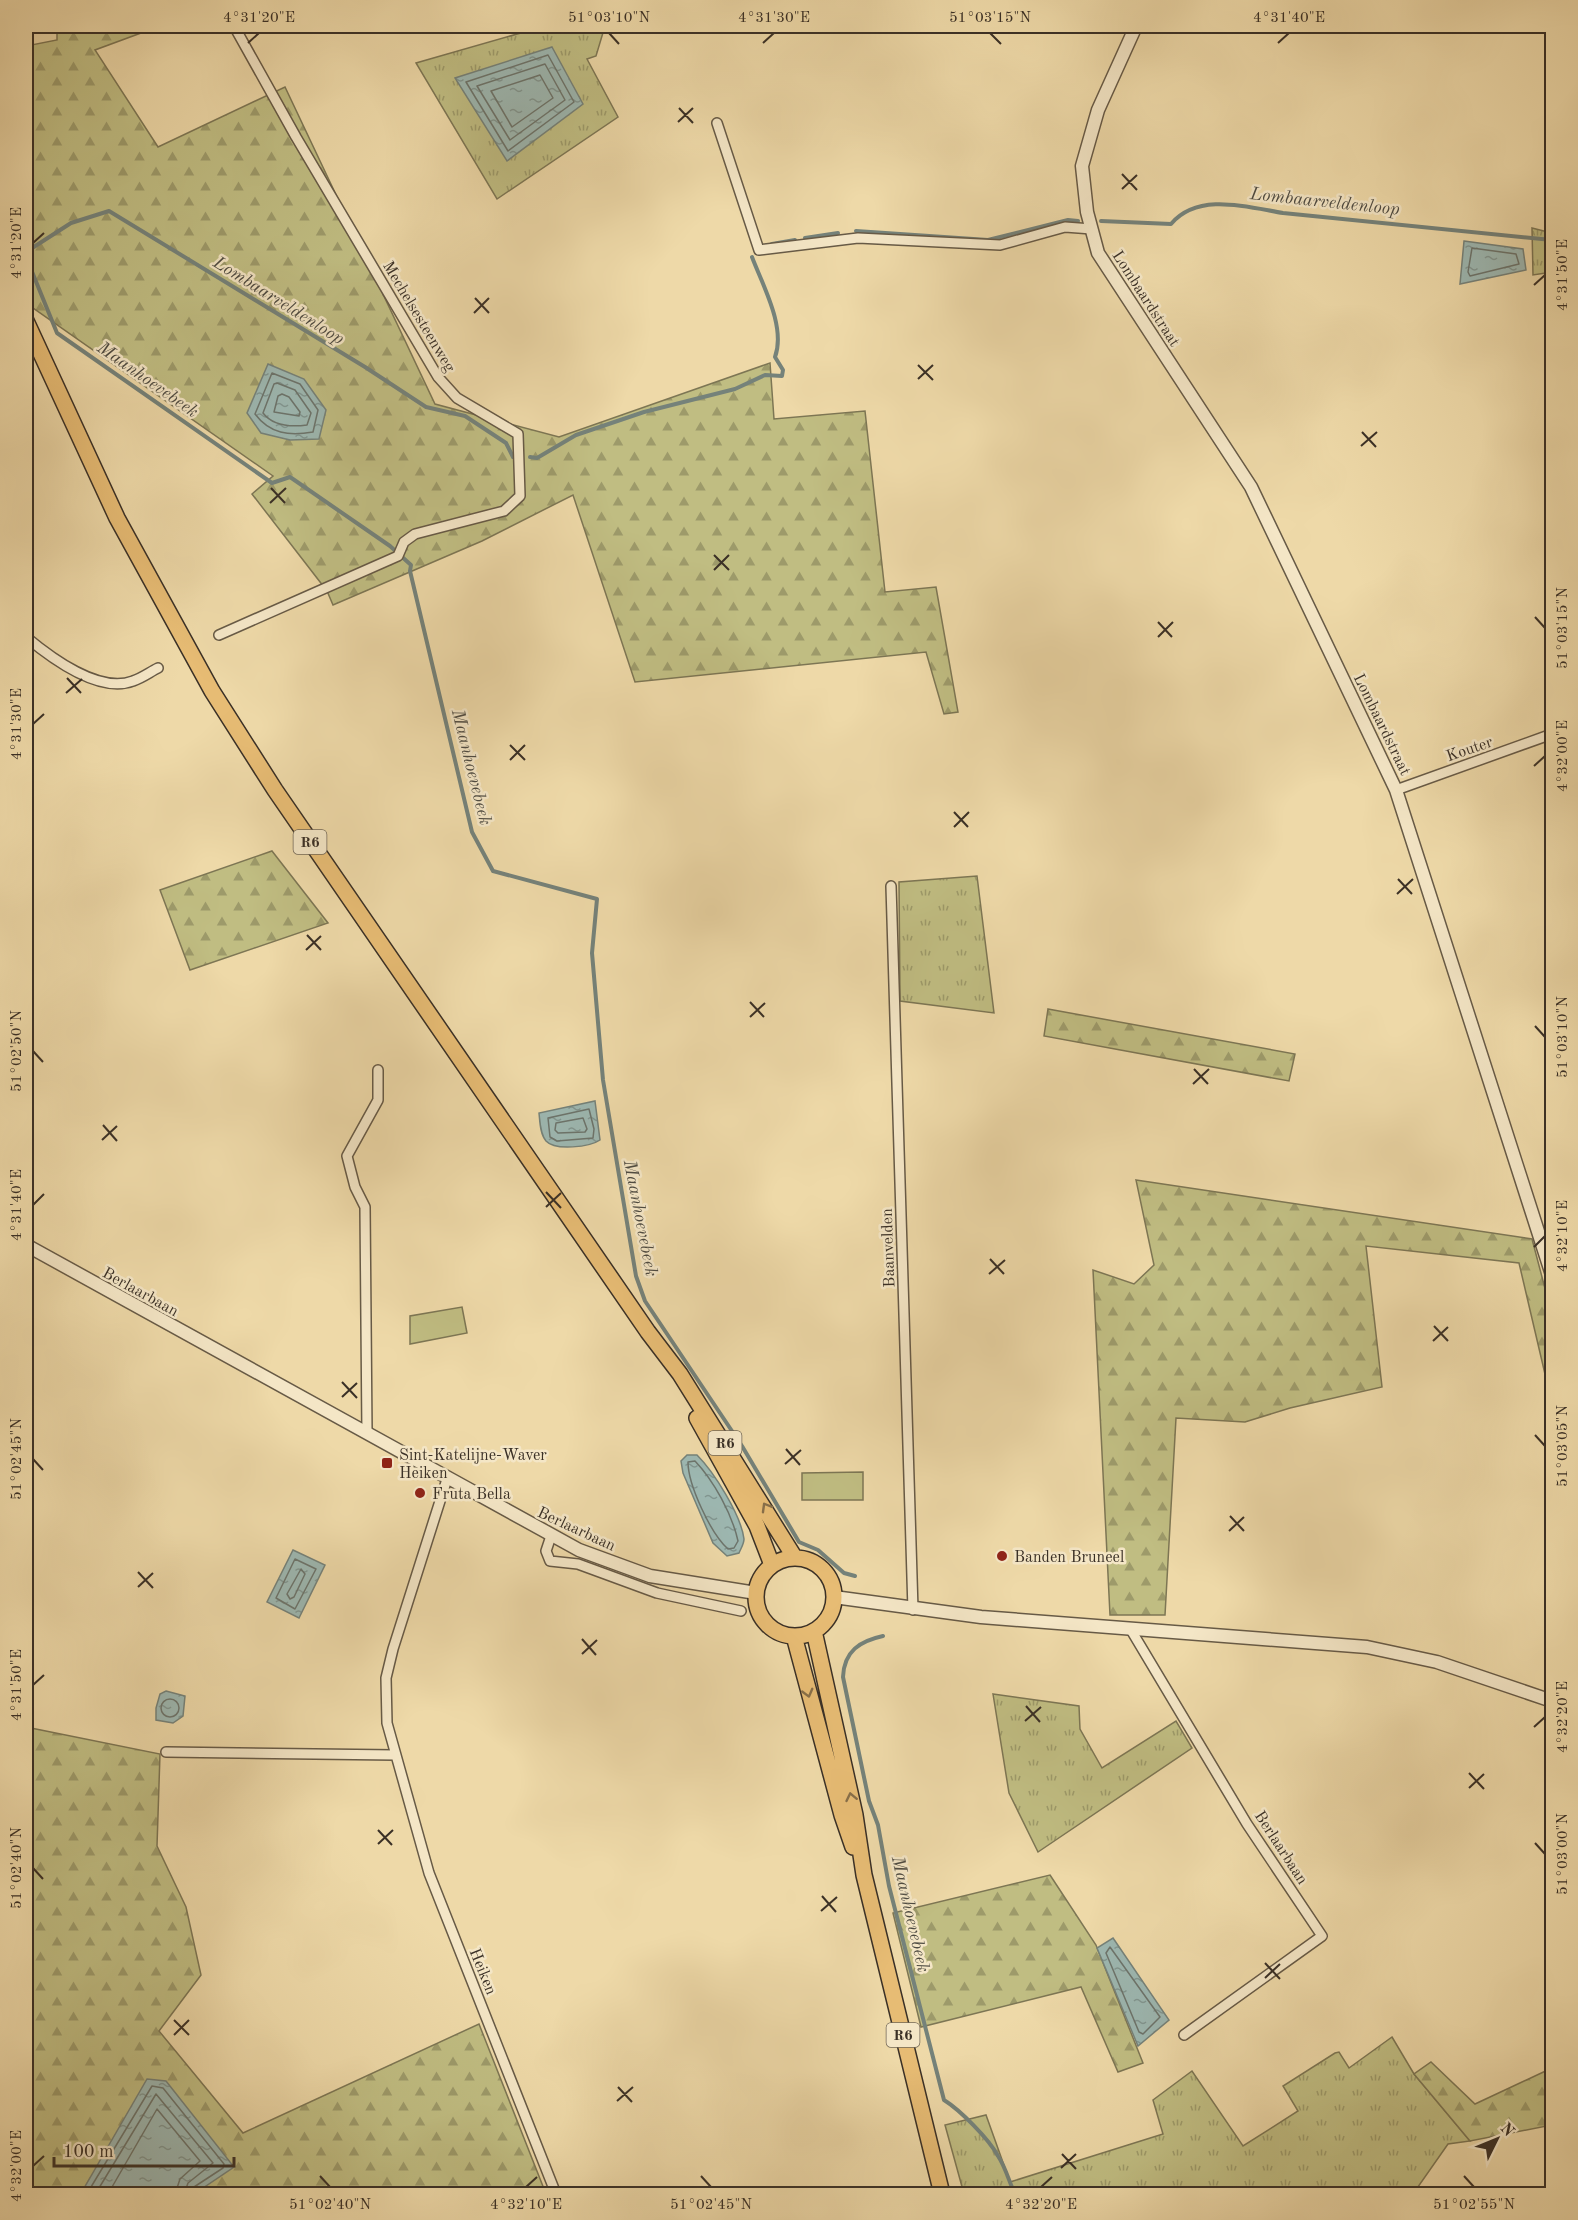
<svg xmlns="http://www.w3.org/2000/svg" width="1578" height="2220" font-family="'Old Standard TT',serif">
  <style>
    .grass { fill: url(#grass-tufts); stroke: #7d7654; stroke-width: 1.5 }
    .forest { fill: url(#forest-firs); stroke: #7d7654; stroke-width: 1.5 }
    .garden { fill: #c0bd82; stroke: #7d7654; stroke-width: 1.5 }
    .water { fill: url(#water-ripples); stroke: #75827a; stroke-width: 1.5 }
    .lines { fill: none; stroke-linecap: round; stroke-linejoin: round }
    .shore { stroke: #6c746c; stroke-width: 1.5 }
    .stream { stroke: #75827a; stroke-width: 4 }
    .minor-casing { stroke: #675a46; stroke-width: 12 }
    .tertiary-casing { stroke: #675a46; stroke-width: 15 }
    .primary-casing { stroke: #3a3026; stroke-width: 18 }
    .minor { stroke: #f4e6c6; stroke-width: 9 }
    .tertiary { stroke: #f4e6c6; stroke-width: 12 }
    .primary { stroke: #e7bc74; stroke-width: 15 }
    .oneway { stroke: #886f49 }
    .ticks { fill: none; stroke: #3a3026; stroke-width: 2 }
    .poi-dot { fill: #8f2418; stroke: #f4e6c6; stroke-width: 2 }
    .labels { text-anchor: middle; stroke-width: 5; stroke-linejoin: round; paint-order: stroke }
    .shield { fill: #f4e6c6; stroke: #726756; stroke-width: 1.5 }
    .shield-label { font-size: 15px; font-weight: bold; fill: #3a3026 }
    .street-label { font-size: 16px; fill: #3a3026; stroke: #f4e6c6 }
    .poi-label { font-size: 16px; fill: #3a3026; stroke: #f4e6c6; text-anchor: start }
    .water-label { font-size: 18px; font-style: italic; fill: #4e4b42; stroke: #f4e6c6 }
    .neatline { fill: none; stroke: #3a3026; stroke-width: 2 }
    .ticks-label { font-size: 15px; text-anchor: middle; fill: #3a3026 }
  </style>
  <defs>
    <pattern id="grass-tufts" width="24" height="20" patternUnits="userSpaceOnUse" patternTransform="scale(1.5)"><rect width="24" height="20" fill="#c0bd82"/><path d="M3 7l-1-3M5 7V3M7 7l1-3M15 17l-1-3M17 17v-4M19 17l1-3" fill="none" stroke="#9d9a6a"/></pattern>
    <pattern id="forest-firs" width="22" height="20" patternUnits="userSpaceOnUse" patternTransform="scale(1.5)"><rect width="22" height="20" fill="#c0bd82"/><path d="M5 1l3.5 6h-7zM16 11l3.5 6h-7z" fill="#9d9a6a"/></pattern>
    <pattern id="water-ripples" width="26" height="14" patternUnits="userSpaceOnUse" patternTransform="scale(1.5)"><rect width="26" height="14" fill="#9db8b2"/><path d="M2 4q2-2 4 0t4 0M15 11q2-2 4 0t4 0" fill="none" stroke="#819691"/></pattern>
  </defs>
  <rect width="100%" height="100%" fill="#eed9a8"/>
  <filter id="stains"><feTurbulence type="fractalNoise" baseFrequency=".00333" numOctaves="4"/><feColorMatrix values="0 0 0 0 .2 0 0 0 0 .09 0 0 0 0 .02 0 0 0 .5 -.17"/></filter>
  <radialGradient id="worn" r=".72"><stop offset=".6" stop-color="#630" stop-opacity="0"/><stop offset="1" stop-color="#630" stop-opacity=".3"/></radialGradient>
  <path class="grass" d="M 545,26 L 605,26 L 596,56 L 587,59 L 618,117 L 497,199 L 416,63 Z
    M 1532,228 L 1552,233 L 1552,272 L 1533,275 Z
    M 977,876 L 994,1013 L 900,1001 L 899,882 Z
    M 993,1694 L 1079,1706 L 1080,1729 L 1102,1768 L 1176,1721 L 1192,1748 L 1038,1852 L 1009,1793 Z
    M 1392,2037 L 1414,2074 L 1470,2141 L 1448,2144 L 1413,2194 L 964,2194 L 945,2125 L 986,2115 L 1010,2182 L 1163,2134 L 1153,2100 L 1192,2071 L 1243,2146 L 1298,2111 L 1283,2086 L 1335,2053 L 1339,2052 L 1349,2068 Z"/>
  <path class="forest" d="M 57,26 L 160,26 L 95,50 L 158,147 L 285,87 L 435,404 L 559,437 L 770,363 L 774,419 L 865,411 L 885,592 L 936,587 L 958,712 L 944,714 L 926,652 L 635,682 L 573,495 L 482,541 L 333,605 L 327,591 L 252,494 L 273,476 L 26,303 L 26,46 L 57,40 Z
    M 272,851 L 328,923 L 190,970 L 160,890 Z
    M 1048,1009 L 1295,1054 L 1289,1081 L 1044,1036 Z
    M 1136,1180 L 1532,1239 L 1552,1315 L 1552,1404 L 1519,1263 L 1366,1246 L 1382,1387 L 1290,1408 L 1245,1422 L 1176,1418 L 1165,1615 L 1110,1615 L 1093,1270 L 1134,1284 L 1154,1265 Z
    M 26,1727 L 160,1754 L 157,1846 L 186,1907 L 201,1975 L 159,2031 L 243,2133 L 479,2024 L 546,2194 L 26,2194 Z
    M 1050,1875 L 1096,1945 L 1143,2063 L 1118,2072 L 1081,1987 L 921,2027 L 893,1913 Z
    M 1431,2062 L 1475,2104 L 1552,2068 L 1552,2125 L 1470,2141 L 1414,2074 Z"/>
  <path class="garden" d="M 462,1307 L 467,1333 L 410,1344 L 410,1316 Z
    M 863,1472 L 863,1500 L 802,1500 L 802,1473 Z"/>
  <path class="water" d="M 552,47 L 583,104 L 507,161 L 455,78 Z
    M 1464,241 L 1523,249 L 1526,270 L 1460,284 Z
    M 268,364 L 304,379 L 326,410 L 319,439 L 290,440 L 261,433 L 247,413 Z
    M 595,1101 L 600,1140 C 590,1147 555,1151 546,1141 C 540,1134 540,1122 539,1113 Z
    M 687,1455 L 697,1455 C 714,1472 741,1515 744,1539 C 744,1544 741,1548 739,1553 L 727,1556 L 713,1543 L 683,1473 L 681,1461 Z
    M 293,1550 L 325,1565 L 299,1618 L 267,1602 Z
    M 166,1691 L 185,1696 L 183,1716 L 173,1723 L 156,1720 L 156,1708 L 160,1694 Z
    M 1113,1938 L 1169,2020 L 1138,2046 L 1097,1948 Z
    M 147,2079 L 166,2081 L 234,2167 L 194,2194 L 89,2194 L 83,2190 Z"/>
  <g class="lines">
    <path class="shore" d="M 548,55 L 574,102 L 508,151 L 466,82 Z
      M 545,64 L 565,100 L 510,140 L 477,86 Z
      M 540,75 L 553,98 L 512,127 L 491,91 Z
      M 1472,248 L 1516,254 L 1519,264 L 1470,276 L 1468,272 Z
      M 272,373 L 300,384 L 318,410 L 313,432 C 289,436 270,434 255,414 Z
      M 277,383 L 295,390 L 311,413 L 307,425 C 292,427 273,426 263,413 L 274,384 Z
      M 282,394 L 289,397 L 300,412 L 299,416 L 274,412 L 278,396 Z
      M 589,1109 L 594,1129 L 593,1138 L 557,1141 L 550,1137 L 548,1118 Z
      M 583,1118 L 587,1129 L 585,1132 L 558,1133 L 555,1130 L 556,1123 Z
      M 695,1461 C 714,1481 732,1514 738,1541 L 734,1548 L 728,1549 C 711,1534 688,1485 688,1462 Z
      M 295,1559 L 316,1569 L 295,1609 L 276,1598 Z
      M 301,1569 L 305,1574 L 294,1597 L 290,1599 L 287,1594 Z
      M161 1708a9 9 0 1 1 18 0a9 9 0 1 1-18 0Z
      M 1110,1947 L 1160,2017 L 1143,2034 L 1139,2032 L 1106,1953 Z
      M 92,2194 L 91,2187 L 152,2086 L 163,2088 L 224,2164 L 223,2168 L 194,2187 L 192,2194
      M 99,2194 L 99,2188 L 156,2094 L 213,2163 L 188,2183 L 184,2194
      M 108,2194 L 157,2109 L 200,2161 L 180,2179 L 175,2194"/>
    <path class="stream" d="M 1101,221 L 1171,224 C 1198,192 1247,207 1283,213 L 1552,240
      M 856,231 L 988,240 L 1068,220 L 1078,221
      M 805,238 L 838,233
      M 772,244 L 795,240
      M 26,252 L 71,223 L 109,211 L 365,367 L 426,407 L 465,416 L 506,443 L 513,457
      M 26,257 L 57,333 L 272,483 L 290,477 L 390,546 L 411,565 L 410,571 L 472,832 L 493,871 L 597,899 L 592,953 L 603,1080 L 636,1276 L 645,1301 L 742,1446 L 799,1542 L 818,1550 L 844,1573 L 855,1576
      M 530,457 L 537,458 L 576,435 L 644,412 L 735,389 L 765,375 L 782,376 L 783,370 L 775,357 C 786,327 763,286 752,257
      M 883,1636 C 860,1641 844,1651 843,1677 L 869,1801 L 878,1825 L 889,1886 L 944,2100 C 960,2110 989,2139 998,2156 C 1006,2168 1009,2182 1015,2194"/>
    <g class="minor-casing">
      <path id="minor" d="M 717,123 L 759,250 L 858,238 L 1000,245 L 1065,227 L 1092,229
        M 219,635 L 398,556 L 404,542 L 415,534 L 504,511 L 520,496 L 518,434 L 457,398 L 438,377 L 296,137 L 234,26
        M 26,637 C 50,657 99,694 133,681 C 142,678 150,672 158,668
        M 1396,790 L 1552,734
        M 891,886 L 913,1610
        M 367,1433 L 365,1207 L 355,1187 L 347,1156 L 378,1100 L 378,1070
        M 447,1479 L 393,1649 L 386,1678 L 387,1723 L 429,1873 L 556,2194
        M 551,1536 L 546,1551 L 550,1561 L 578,1564 L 657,1593 L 741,1611
        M 1131,1630 L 1247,1824 L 1322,1936 L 1184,2035
        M 166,1752 L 395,1755"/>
    </g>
    <g class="tertiary-casing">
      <path id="tertiary" d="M 1136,26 L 1098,110 L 1082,166 L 1087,212 L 1098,253 L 1251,487 L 1396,790 L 1552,1275
        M 26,1245 L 579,1550 L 650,1576 L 756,1593
        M 834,1597 L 981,1617 L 1367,1647 L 1437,1662 L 1552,1701"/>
    </g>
    <g class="primary-casing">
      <path id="primary" d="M 26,321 L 117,518 L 212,691 L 275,790 L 648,1332 L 680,1374 L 795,1558
        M 697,1418 L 757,1526 L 772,1565
        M756 1597a39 39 0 1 1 78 0a39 39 0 1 1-78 0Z
        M 814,1631 L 855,1815 L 864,1875 L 942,2194
        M 794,1636 L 842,1815 L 853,1847"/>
    </g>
    <use href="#minor" class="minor"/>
    <use href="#tertiary" class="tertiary"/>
    <use href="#primary" class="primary"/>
  </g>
  <defs><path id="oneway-chevron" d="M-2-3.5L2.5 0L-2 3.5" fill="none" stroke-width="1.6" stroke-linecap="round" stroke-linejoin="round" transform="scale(1.5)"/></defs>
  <g class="oneway">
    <use href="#oneway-chevron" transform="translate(766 1507) rotate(-120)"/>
    <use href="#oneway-chevron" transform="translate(808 1693) rotate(75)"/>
    <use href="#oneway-chevron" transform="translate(851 1797) rotate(-102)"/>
  </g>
  <path class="ticks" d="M 609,33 L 619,44M 990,33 L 1001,44M 248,43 L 259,33M 763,43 L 774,33M 1278,43 L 1289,33M 679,108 L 693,123M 678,122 L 693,108M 1122,174 L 1137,190M 1122,189 L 1137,175M 33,243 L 44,233M 1534,285 L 1545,275M 475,298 L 489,313M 474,313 L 489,298M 918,365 L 933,380M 918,379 L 933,365M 1362,432 L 1376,447M 1361,446 L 1377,432M 271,488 L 285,503M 270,503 L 286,488M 714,555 L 729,570M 714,570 L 729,555M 1535,617 L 1545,628M 1158,622 L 1172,637M 1158,637 L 1173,622M 67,678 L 81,693M 66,693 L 82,679M 33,724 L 44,714M 510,745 L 525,760M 510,760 L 525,745M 1534,766 L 1545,756M 954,812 L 968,827M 954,827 L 969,812M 1398,879 L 1412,894M 1397,894 L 1413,879M 307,935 L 321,950M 306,950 L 321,936M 750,1002 L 764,1017M 750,1017 L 765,1003M 1535,1026 L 1545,1037M 33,1051 L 43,1062M 1194,1069 L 1208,1084M 1193,1084 L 1209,1069M 103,1125 L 117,1141M 102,1140 L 117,1126M 546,1192 L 561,1208M 33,1205 L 44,1194M 546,1207 L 561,1193M 1534,1247 L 1545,1236M 990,1259 L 1004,1274M 989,1274 L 1005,1260M 1434,1326 L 1448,1341M 1433,1341 L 1448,1327M 342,1382 L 357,1398M 342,1397 L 357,1383M 1535,1435 L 1545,1446M 786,1449 L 800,1465M 33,1459 L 43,1470M 785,1464 L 801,1450M 1230,1516 L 1244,1531M 1229,1531 L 1244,1517M 138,1572 L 153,1588M 138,1587 L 153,1573M 582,1639 L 596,1655M 582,1654 L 597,1640M 33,1685 L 44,1675M 1026,1706 L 1040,1722M 1025,1721 L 1041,1707M 1534,1727 L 1545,1717M 1469,1773 L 1484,1789M 1469,1788 L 1484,1774M 378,1830 L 392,1845M 1535,1843 L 1545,1854M 378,1844 L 393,1830M 33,1868 L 43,1879M 822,1896 L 836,1912M 821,1911 L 837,1897M 1265,1963 L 1280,1979M 1265,1978 L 1280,1964M 174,2020 L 189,2035M 174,2035 L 189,2020M 618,2087 L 632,2102M 617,2101 L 633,2087M 1062,2154 L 1076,2169M 33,2166 L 44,2156M 1061,2168 L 1076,2154M 320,2176 L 330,2187M 701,2176 L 711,2187M 1464,2176 L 1474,2187M 526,2187 L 537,2177M 1041,2187 L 1052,2177"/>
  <g class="poi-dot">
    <rect x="381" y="1457" width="12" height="12" rx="3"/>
    <circle cx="420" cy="1493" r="6"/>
    <circle cx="1002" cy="1556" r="6"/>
  </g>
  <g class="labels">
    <g class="shield">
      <rect x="293.5" y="830" width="33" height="24" rx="4.5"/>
      <rect x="708.5" y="1431" width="33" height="24" rx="4.5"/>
      <rect x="886.5" y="2023" width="33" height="24" rx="4.5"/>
    </g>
    <g class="shield-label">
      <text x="310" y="847">R6</text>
      <text x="725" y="1448">R6</text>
      <text x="903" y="2040">R6</text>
    </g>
    <g class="street-label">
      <text transform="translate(1147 298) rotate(57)" y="6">Lombaardstraat</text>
      <text transform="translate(420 316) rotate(59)" y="6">Mechelsesteenweg</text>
      <text transform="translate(1383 724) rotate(64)" y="6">Lombaardstraat</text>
      <text transform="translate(1469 748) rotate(-19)" y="6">Kouter</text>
      <text transform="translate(887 1248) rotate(-92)" y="6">Baanvelden</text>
      <text transform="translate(141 1291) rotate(29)" y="6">Berlaarbaan</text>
      <text transform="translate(577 1528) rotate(25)" y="6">Berlaarbaan</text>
      <text transform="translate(1282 1847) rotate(57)" y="6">Berlaarbaan</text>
      <text transform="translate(484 1971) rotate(68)" y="6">Heiken</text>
    </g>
    <g class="poi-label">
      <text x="399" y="1460">Sint-Katelijne-Waver<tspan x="399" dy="18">Heiken</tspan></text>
      <text x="432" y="1499">Fruta Bella</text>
      <text x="1014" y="1562">Banden Bruneel</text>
    </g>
    <g class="water-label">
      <text transform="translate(1325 201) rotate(6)" y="6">Lombaarveldenloop</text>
      <text transform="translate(279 300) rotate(32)" y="6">Lombaarveldenloop</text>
      <text transform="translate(148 379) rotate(35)" y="6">Maanhoevebeek</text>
      <text transform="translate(472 767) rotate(76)" y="6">Maanhoevebeek</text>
      <text transform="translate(641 1218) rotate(79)" y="6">Maanhoevebeek</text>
      <text transform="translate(911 1914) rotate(77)" y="6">Maanhoevebeek</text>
    </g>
  </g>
  <rect width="1578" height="2220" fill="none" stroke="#eed9a8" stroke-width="66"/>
  <g transform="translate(1497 2139) rotate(47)" stroke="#f4e6c6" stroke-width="4.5" paint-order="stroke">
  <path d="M0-4.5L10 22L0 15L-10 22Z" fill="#3a3026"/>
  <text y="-9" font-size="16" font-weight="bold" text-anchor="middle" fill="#3a3026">N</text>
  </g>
  <path d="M54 2157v9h180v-9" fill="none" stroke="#3a3026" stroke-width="3"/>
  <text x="63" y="2157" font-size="18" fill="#3a3026" stroke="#f4e6c6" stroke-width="4.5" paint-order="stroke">100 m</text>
  <rect x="33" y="33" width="1512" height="2154" class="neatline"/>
  <g class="ticks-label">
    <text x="259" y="22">4°31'20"E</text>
    <text x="609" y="22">51°03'10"N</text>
    <text x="774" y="22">4°31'30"E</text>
    <text x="990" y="22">51°03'15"N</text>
    <text x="1289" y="22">4°31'40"E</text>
    <text transform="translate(16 243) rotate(-90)" y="5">4°31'20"E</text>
    <text transform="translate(1562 275) rotate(-90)" y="5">4°31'50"E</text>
    <text transform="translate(1562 628) rotate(-90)" y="5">51°03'15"N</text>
    <text transform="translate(16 724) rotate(-90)" y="5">4°31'30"E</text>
    <text transform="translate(1562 756) rotate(-90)" y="5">4°32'00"E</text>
    <text transform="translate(1562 1037) rotate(-90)" y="5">51°03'10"N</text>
    <text transform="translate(16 1051) rotate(-90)" y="5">51°02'50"N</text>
    <text transform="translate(16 1205) rotate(-90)" y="5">4°31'40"E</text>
    <text transform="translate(1562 1236) rotate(-90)" y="5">4°32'10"E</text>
    <text transform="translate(1562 1446) rotate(-90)" y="5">51°03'05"N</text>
    <text transform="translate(16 1459) rotate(-90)" y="5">51°02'45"N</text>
    <text transform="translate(16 1685) rotate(-90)" y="5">4°31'50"E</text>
    <text transform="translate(1562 1717) rotate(-90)" y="5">4°32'20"E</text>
    <text transform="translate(1562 1854) rotate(-90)" y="5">51°03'00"N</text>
    <text transform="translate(16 1868) rotate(-90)" y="5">51°02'40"N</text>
    <text transform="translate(16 2166) rotate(-90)" y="5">4°32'00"E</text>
    <text x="330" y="2209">51°02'40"N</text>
    <text x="526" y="2209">4°32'10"E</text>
    <text x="711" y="2209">51°02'45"N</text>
    <text x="1041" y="2209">4°32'20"E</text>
    <text x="1474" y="2209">51°02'55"N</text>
  </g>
  <rect width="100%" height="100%" filter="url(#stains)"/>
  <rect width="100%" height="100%" fill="url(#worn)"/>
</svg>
